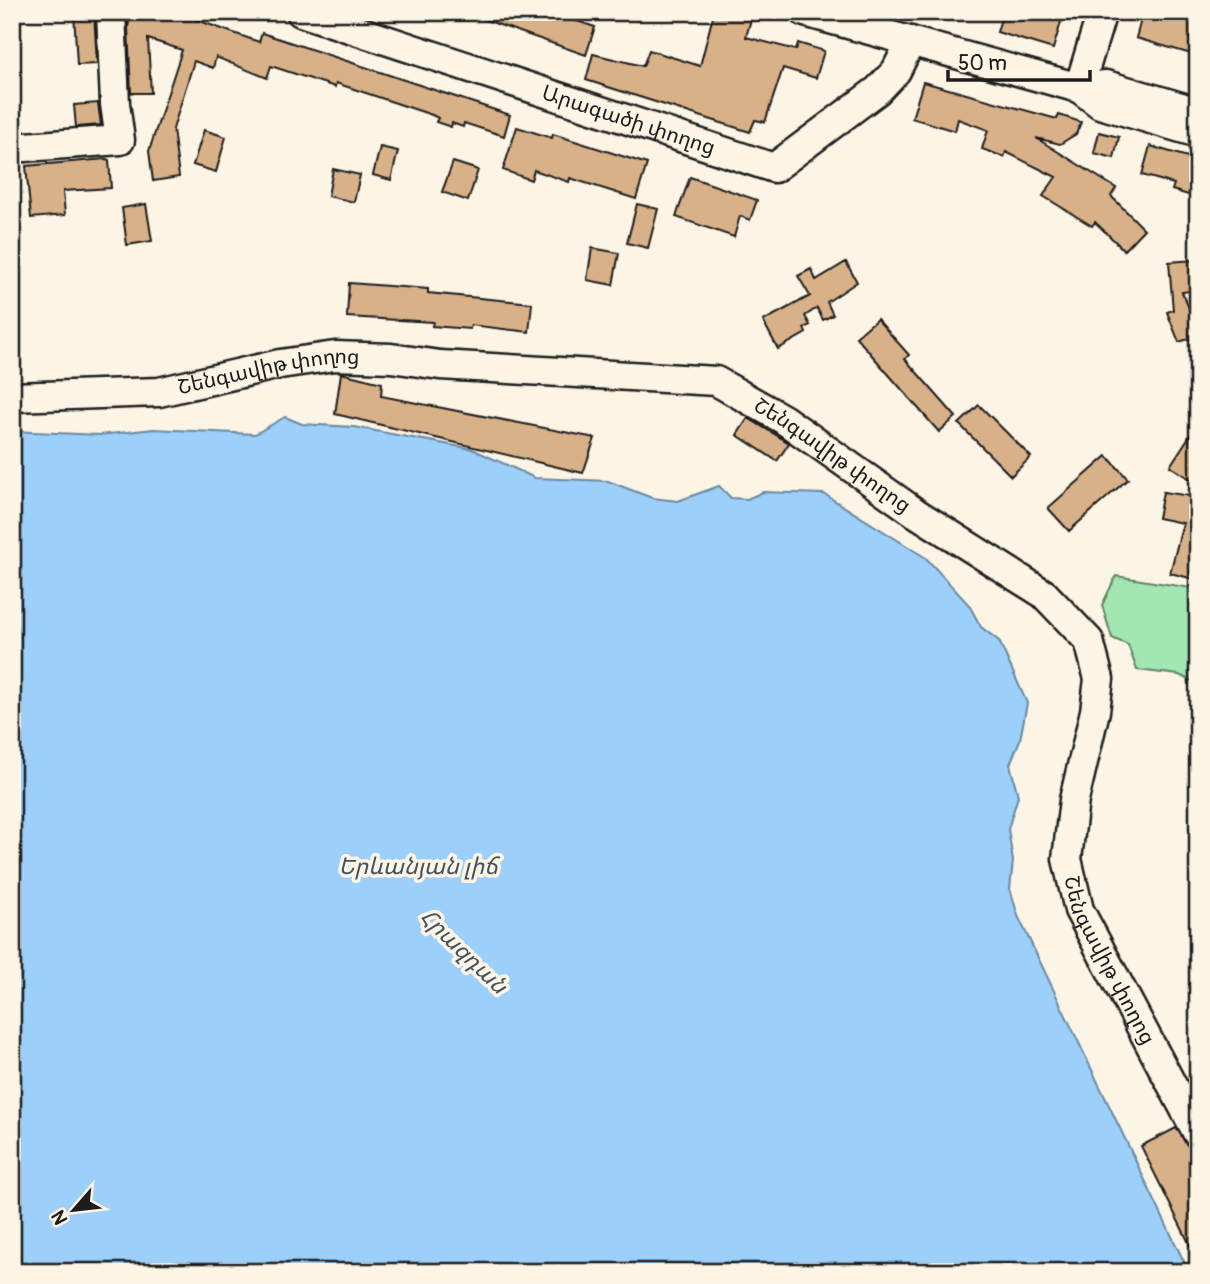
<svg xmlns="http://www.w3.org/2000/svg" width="1210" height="1284" font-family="Pangolin,'Noto Sans Armenian',sans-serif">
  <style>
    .green { fill: #a2e7b2; stroke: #5f8267; stroke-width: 2 }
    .water { fill: #9cd0fa; stroke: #6988a1; stroke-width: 2 }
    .building { fill: #d8b189; stroke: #1c1c1c; stroke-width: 2 }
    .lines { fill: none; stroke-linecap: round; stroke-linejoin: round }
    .minor-casing { stroke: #1c1c1c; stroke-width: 33 }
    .minor { stroke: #fcf5e5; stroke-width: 28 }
    .labels { text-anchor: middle; stroke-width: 7; stroke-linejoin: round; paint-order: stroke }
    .street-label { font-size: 21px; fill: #1c1c1c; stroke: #fcf5e5 }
    .water-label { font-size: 23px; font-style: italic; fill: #42525f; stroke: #fcf5e5 }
  </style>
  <rect width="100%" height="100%" fill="#fcf5e5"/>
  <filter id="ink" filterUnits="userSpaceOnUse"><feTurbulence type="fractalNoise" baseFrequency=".0143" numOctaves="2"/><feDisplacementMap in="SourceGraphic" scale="14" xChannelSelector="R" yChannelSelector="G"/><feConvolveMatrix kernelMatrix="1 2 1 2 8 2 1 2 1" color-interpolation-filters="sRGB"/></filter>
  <g filter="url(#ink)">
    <path class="green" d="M 1116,576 L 1198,589 L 1198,684 L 1179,675 L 1137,670 L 1128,645 L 1112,638 L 1102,605 Z"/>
    <path class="water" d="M 285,417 L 302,424 L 354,427 L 472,449 L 535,478 L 608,481 L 652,498 L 678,501 L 719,486 L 731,498 L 747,499 L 763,492 L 824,494 L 926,558 L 969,605 L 981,627 L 999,641 L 1027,703 L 1020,740 L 1010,764 L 1018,796 L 1008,829 L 1013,861 L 1010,889 L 1018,916 L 1189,1272 L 12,1272 L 12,431 L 100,435 L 154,429 L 255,434 Z"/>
    <path class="building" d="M 74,12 L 94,12 L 97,64 L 77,65 Z
      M 131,12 L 174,12 L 259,42 L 262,33 L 510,115 L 504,136 L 464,123 L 463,127 L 452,123 L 451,127 L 436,122 L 438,118 L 432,115 L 336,83 L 335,87 L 271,66 L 267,78 L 216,57 L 213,68 L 194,61 L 173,129 L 179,177 L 153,181 L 149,151 L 182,50 L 148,39 L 151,93 L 131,93 L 128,27 Z
      M 471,12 L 566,12 L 564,17 L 595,27 L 586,55 L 471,15 Z
      M 714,12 L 753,12 L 746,37 L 796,50 L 798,43 L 824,51 L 816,78 L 783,68 L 765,122 L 755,120 L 750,132 L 586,80 L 593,54 L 643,66 L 649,50 L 700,66 Z
      M 1003,12 L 1064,12 L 1053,49 L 997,32 Z
      M 1143,12 L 1198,14 L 1198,56 L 1136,38 Z
      M 923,82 L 1057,119 L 1059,115 L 1081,122 L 1076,134 L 1060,144 L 1036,138 L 1116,188 L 1111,196 L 1144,229 L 1124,250 L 1095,222 L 1092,226 L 1043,196 L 1056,177 L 1006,152 L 1004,157 L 982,149 L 988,130 L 958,119 L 955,131 L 912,118 Z
      M 98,103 L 101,125 L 76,127 L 74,105 Z
      M 517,127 L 552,138 L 553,134 L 647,164 L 636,199 L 570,178 L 569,182 L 534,170 L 531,180 L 503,170 Z
      M 204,130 L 226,137 L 216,172 L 193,165 Z
      M 1099,132 L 1119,137 L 1114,158 L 1094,153 Z
      M 1150,146 L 1198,160 L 1198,198 L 1172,190 L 1174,184 L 1142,175 Z
      M 380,147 L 398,151 L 391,180 L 373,175 Z
      M 106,159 L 109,160 L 111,188 L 63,191 L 65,215 L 31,218 L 26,166 Z
      M 453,162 L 478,170 L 468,201 L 442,192 Z
      M 333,169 L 360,175 L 354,202 L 328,196 Z
      M 690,177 L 757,200 L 750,220 L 740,216 L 734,237 L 676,217 Z
      M 146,204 L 152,241 L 127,245 L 122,208 Z
      M 637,204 L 658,209 L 648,248 L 627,243 Z
      M 592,248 L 619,253 L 613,285 L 587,280 Z
      M 1195,260 L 1198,290 L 1182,292 L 1193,317 L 1198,319 L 1198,336 L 1179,342 L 1167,312 L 1173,310 L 1169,262 Z
      M 846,262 L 857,282 L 827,302 L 833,315 L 823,320 L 817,308 L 805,316 L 810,325 L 804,328 L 806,333 L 778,349 L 763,321 L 810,296 L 798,276 L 811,269 L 816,280 Z
      M 349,283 L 428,289 L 428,293 L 532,303 L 529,332 L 471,325 L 470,329 L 432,326 L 433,322 L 347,317 Z
      M 877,319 L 909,355 L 905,359 L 956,417 L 939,432 L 856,337 Z
      M 341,373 L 382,383 L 381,396 L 595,438 L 583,473 L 335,414 Z
      M 979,405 L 1031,457 L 1011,476 L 959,424 Z
      M 748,418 L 789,443 L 777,461 L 737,435 Z
      M 1198,423 L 1198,484 L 1170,466 Z
      M 1107,456 L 1128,479 L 1069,531 L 1048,508 Z
      M 1193,486 L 1198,486 L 1198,580 L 1170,573 L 1183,523 L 1158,518 L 1163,492 L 1190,496 Z
      M 1176,1128 L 1198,1159 L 1198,1261 L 1141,1146 Z"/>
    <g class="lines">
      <g class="minor-casing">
        <g id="minor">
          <path id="s1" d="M 301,12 L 774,168 L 878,90 L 896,71 L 911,41"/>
          <path d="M 805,12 L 1079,88 L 1106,85 L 1198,112"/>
          <path d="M 1079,88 L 1100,104 L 1198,133"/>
          <path d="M 1079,88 L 1102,12"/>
          <path d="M 12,148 L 120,140 L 115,104 L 111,12"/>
          <path id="s2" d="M 12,397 L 159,392 L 280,364 L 335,356 L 391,358 L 440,365 L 716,381 L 783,419 L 916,513 L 1044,594 L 1089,641 L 1099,679 L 1095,711 L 1074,800 L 1067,859 L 1079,910 L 1198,1134"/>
        </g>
      </g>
      <use href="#minor" class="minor"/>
    </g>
  </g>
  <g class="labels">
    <g class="street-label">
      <text dy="7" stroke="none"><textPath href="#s1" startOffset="345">Արագածի փողոց</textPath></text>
      <text dy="7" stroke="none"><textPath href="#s2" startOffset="259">Շենգավիթ փողոց</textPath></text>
      <text dy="7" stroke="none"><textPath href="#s2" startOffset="847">Շենգավիթ փողոց</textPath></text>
      <text dy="7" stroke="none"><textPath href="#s2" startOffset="1498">Շենգավիթ փողոց</textPath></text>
    </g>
    <g class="water-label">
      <text x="418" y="874">Երևանյան լիճ</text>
      <text transform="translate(464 951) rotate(44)" y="8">Հրազդան</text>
    </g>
  </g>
  <rect width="1210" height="1284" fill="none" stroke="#fcf5e5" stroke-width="42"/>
  <rect x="21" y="21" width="1168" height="1242" fill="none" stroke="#1c1c1c" stroke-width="2.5" filter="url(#ink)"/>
  <g transform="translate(74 1210) rotate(242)" stroke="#fcf5e5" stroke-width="5" paint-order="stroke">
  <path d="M0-5L12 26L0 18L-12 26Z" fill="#1c1c1c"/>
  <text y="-10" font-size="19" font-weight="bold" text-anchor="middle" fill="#1c1c1c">N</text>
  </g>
  <path d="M948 70v10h142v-10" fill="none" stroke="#1c1c1c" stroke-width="3.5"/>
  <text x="958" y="70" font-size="21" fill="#1c1c1c" stroke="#fcf5e5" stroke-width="5" paint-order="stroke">50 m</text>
</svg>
